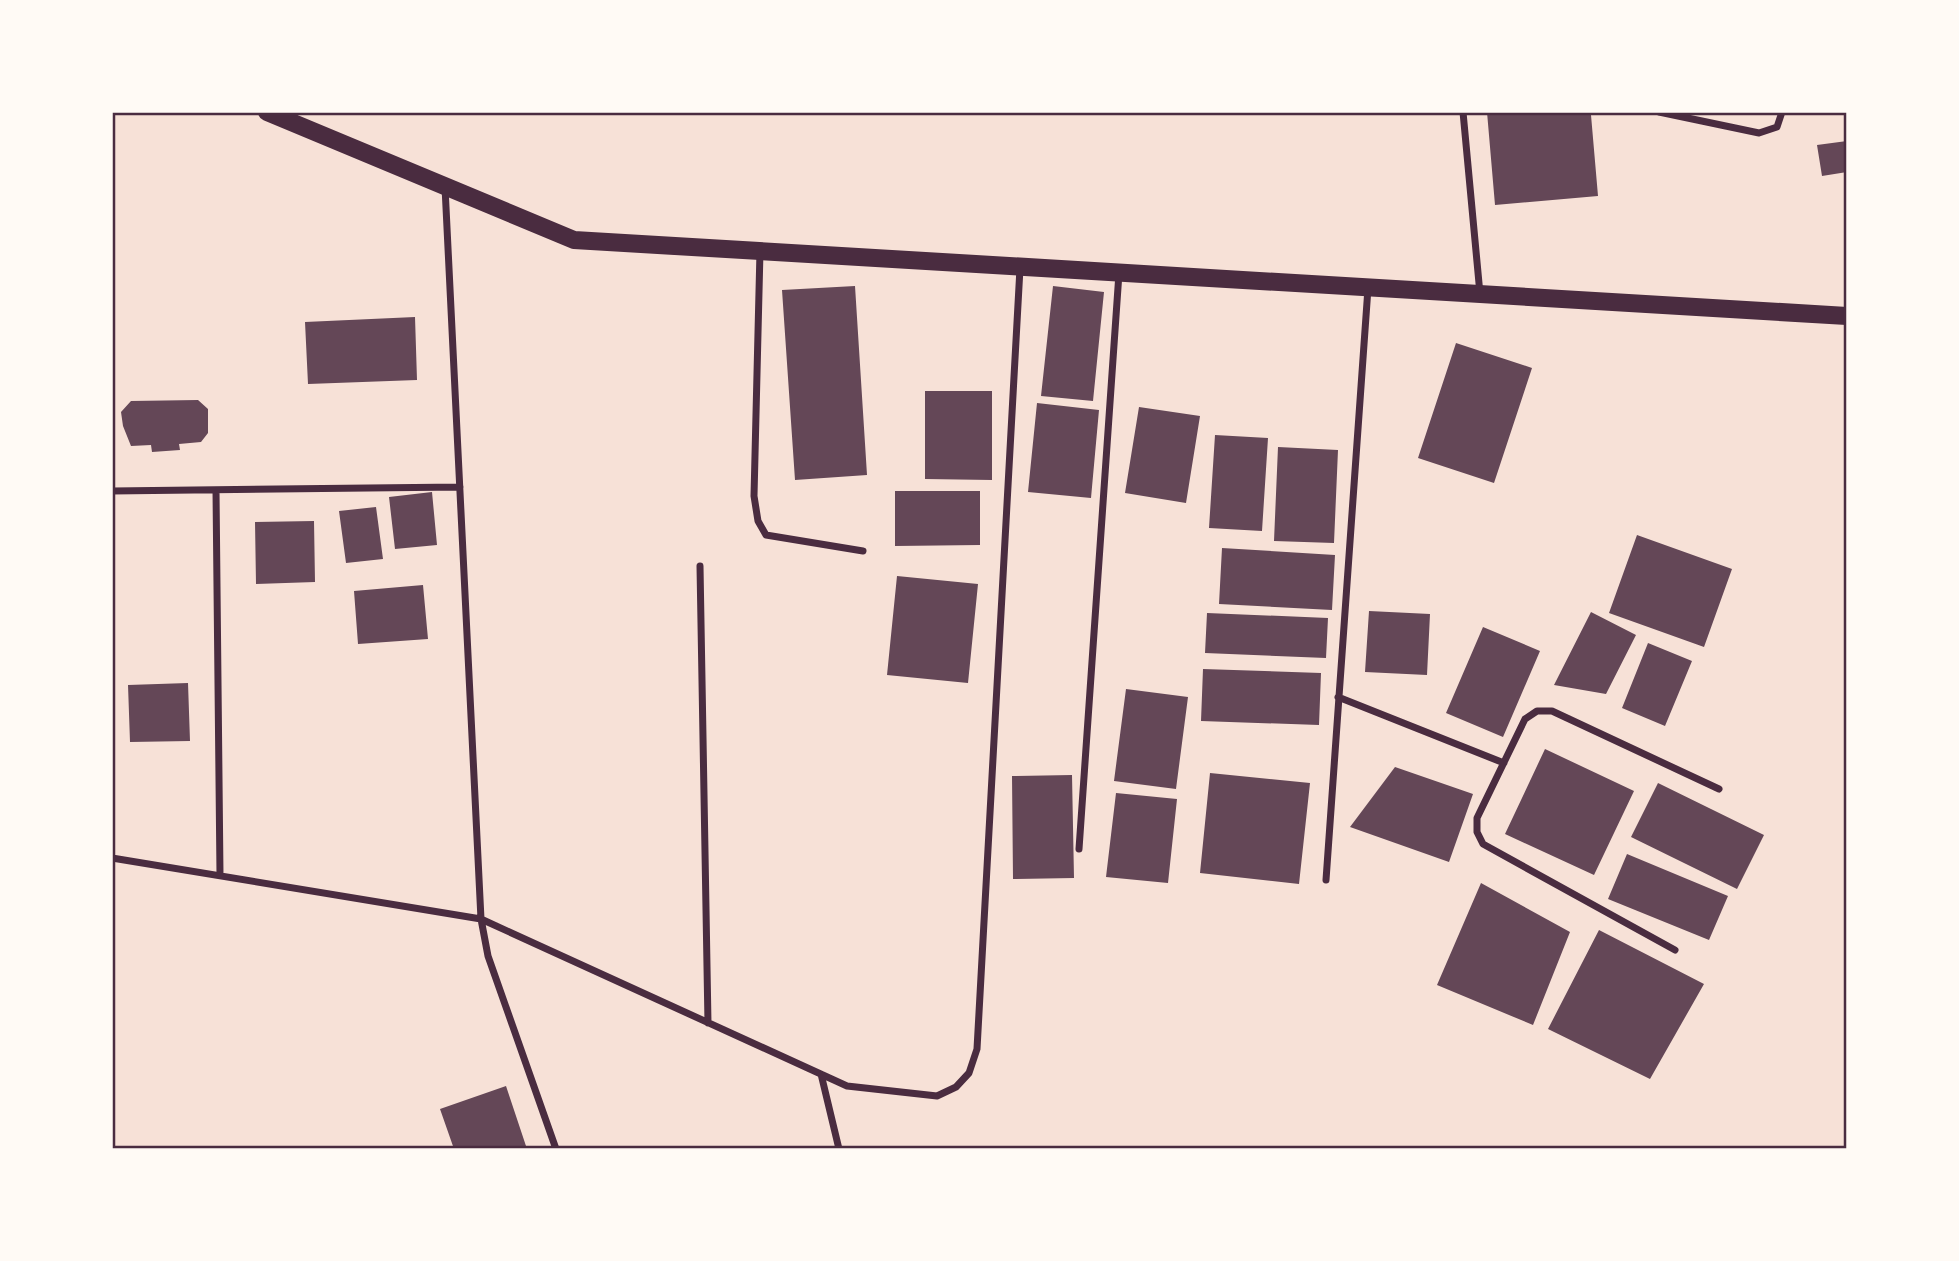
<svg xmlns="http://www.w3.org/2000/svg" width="1959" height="1261" font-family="Montserrat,sans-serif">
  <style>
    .building { fill: #644757 }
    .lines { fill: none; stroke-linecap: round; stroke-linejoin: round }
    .minor { stroke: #4a2c40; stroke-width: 7 }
    .primary { stroke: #4a2c40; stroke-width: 18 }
    .neatline { fill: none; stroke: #4a2c40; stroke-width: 2.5 }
  </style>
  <rect width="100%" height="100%" fill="#f7e1d7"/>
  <path class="building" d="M 1487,112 L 1573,112 L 1591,115 L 1598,196 L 1495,205 Z
    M 1847,141 L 1847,172 L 1822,176 L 1817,145 Z
    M 855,286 L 867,475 L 795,480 L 782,290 Z
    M 1053,286 L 1104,292 L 1093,401 L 1041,396 Z
    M 415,317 L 417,380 L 308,384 L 305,322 Z
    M 1456,343 L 1532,368 L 1494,483 L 1418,458 Z
    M 925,391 L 992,391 L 992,480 L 925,479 Z
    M 198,400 L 208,409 L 208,433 L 201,442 L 179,444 L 180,450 L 152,452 L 151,445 L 131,446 L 123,426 L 121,412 L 131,401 Z
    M 1037,403 L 1099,410 L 1091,498 L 1028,492 Z
    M 1139,407 L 1200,416 L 1186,503 L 1125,493 Z
    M 1215,435 L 1268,438 L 1262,531 L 1209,528 Z
    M 1278,447 L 1338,450 L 1334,543 L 1274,541 Z
    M 895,491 L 980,491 L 980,545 L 895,546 Z
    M 432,492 L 437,545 L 395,549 L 389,497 Z
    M 376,507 L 383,559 L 346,563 L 339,511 Z
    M 314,521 L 315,582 L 256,584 L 255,522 Z
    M 1637,535 L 1732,569 L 1704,647 L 1609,613 Z
    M 1222,548 L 1335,555 L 1332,610 L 1219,604 Z
    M 897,576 L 978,584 L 968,683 L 887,675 Z
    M 423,585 L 428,639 L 358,644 L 354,591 Z
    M 1369,611 L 1430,614 L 1427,675 L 1365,672 Z
    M 1591,612 L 1636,635 L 1606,694 L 1554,685 Z
    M 1207,613 L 1328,618 L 1326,658 L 1205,653 Z
    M 1483,627 L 1540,651 L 1503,737 L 1446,713 Z
    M 1648,643 L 1692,661 L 1665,726 L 1622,708 Z
    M 1203,669 L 1321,673 L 1319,725 L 1201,721 Z
    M 188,683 L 190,741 L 130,742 L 128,685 Z
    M 1126,689 L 1188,697 L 1176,789 L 1114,781 Z
    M 1545,749 L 1634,791 L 1594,875 L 1505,834 Z
    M 1395,767 L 1473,794 L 1449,862 L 1350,827 Z
    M 1210,773 L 1310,783 L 1299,884 L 1200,873 Z
    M 1072,775 L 1074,878 L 1013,879 L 1012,776 Z
    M 1658,783 L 1764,835 L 1737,889 L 1631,837 Z
    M 1116,793 L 1177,799 L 1168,883 L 1106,877 Z
    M 1627,854 L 1728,896 L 1709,940 L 1608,899 Z
    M 1481,883 L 1570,932 L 1533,1025 L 1437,985 Z
    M 1599,930 L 1704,984 L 1650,1079 L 1548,1029 Z
    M 506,1086 L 527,1149 L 454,1149 L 440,1109 Z"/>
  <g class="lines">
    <path class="minor" d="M 1463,112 L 1480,294
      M 1659,112 L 1759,133 L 1777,127 L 1782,112
      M 445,187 L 481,919 L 488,956 L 556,1149
      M 760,251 L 754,496 L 758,521 L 766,535 L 863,551
      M 216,490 L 220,875
      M 112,491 L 460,487
      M 700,566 L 708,1023
      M 1338,697 L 1504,763
      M 1079,849 L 1119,273
      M 112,858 L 481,919 L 847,1086 L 937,1096 L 956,1087 L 969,1073 L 977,1049 L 1020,268
      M 1326,880 L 1368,288
      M 1675,950 L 1483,844 L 1477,832 L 1477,818 L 1525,719 L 1537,711 L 1552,711 L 1719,789
      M 821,1074 L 839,1149"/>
    <path class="primary" d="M 267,112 L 574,240 L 1847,316"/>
  </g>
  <rect width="1959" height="1261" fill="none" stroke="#fffaf5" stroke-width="228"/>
  <rect x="114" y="114" width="1731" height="1033" class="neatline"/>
</svg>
